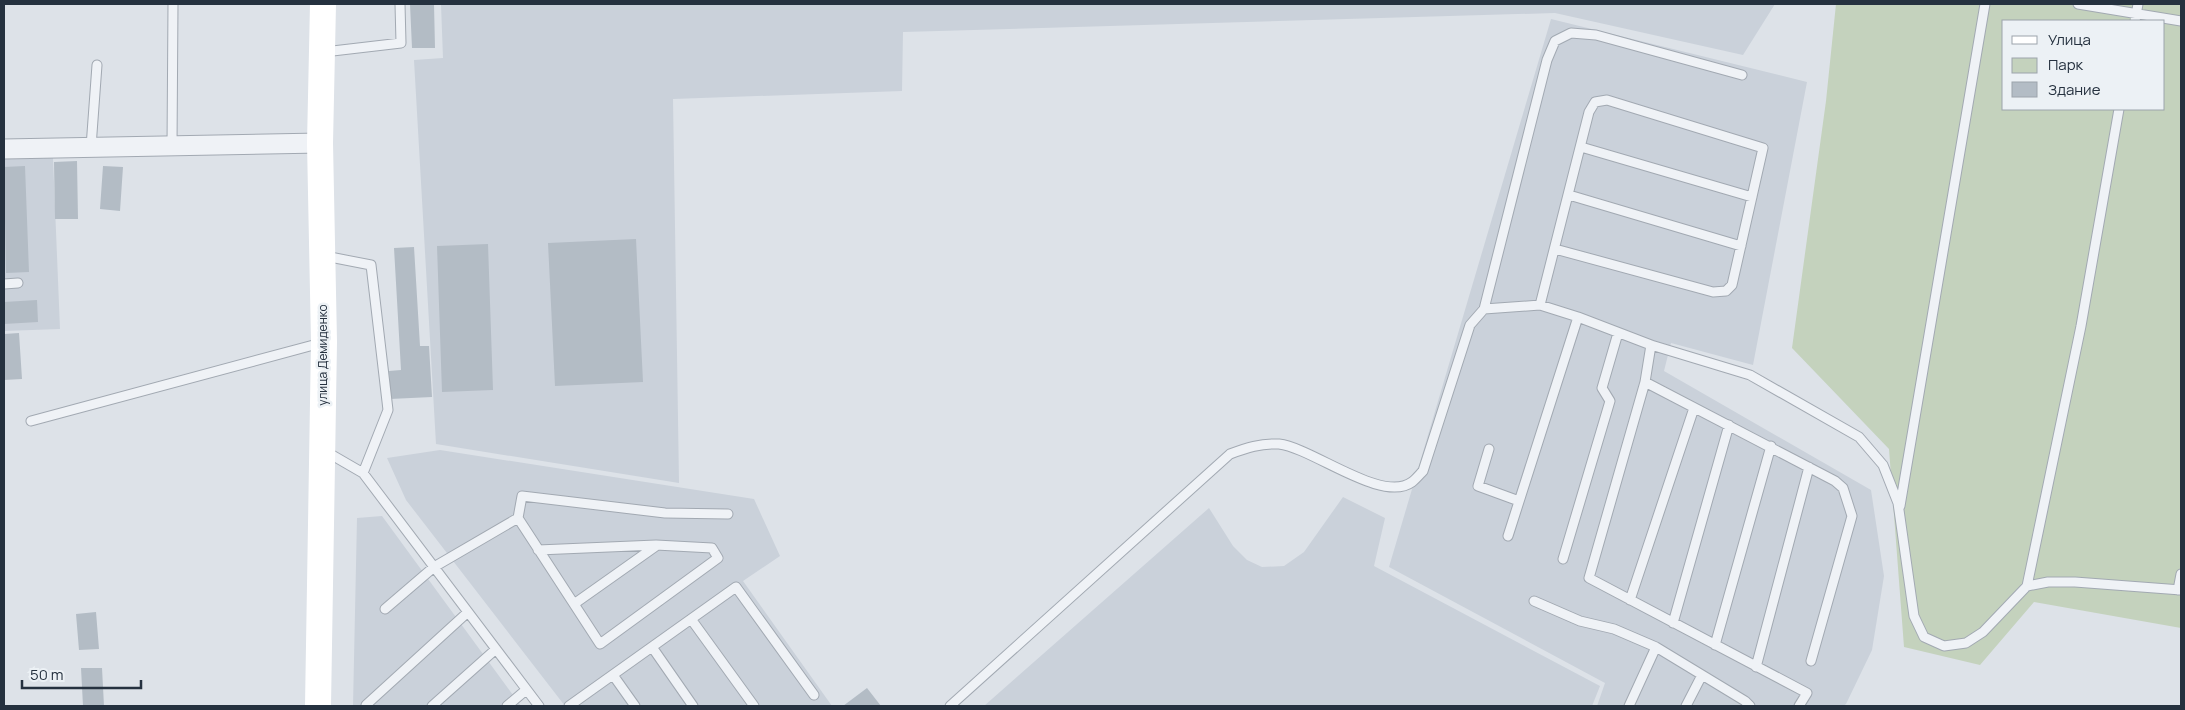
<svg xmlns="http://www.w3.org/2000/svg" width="2185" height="710" font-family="Manrope,sans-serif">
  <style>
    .built { fill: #cad1da }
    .green { fill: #c4d2bd; fill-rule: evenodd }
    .building { fill: #b3bcc5 }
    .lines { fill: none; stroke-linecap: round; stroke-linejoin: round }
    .lane-casing { stroke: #a2a9b2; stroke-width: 11 }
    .street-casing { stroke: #a2a9b2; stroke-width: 21 }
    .lane { stroke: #eff2f6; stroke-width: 9 }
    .street { stroke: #eff2f6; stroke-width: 19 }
    .secondary { stroke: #fff; stroke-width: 26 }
    .labels { text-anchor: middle; stroke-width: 5; stroke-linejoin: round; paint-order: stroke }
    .street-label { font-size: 12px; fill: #25313f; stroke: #ecf1f5 }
  </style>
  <rect width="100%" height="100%" fill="#dde2e8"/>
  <path class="built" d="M 441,4 L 1775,4 L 1743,55 L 1555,13 L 903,32 L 902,91 L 673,99 L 679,483 L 436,444 L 414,60 L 443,58 Z
    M 1551,19 L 1807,82 L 1753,365 L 1671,343 L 1664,371 L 1871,490 L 1884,576 L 1872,650 L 1846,704 L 1843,706 L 1597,706 L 1605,683 L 1389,567 Z
    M 53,158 L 60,329 L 4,331 L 4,159 Z
    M 440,450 L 754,499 L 780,556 L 743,581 L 832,706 L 565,706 L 406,500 L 387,458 Z
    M 1343,497 L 1385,518 L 1374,566 L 1600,686 L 1592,706 L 984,706 L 1209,508 L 1233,546 L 1247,560 L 1262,567 L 1284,566 L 1304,552 Z
    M 382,516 L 521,706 L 353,706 L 357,518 Z"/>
  <path class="green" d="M 1836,4 L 2181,4 L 2181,628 L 2034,602 L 1980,665 L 1904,647 L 1889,449 L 1792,348 L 1826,101 ZM 2004,21 L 2164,21 L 2164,109 L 2004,109 Z"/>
  <path class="building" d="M 410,4 L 434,4 L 435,48 L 412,48 Z
    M 77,161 L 78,219 L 55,219 L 54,162 Z
    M 25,166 L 29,272 L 6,273 L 4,167 Z
    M 103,166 L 123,167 L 120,211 L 100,209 Z
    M 636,239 L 643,382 L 555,386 L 548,243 Z
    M 488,244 L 493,390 L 442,392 L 437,246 Z
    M 414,247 L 420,346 L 429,346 L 432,397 L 390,399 L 389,371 L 401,370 L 394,248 Z
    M 37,300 L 38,322 L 4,324 L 4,302 Z
    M 19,333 L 22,379 L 4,380 L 4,334 Z
    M 96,612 L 99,649 L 79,650 L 76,614 Z
    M 81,668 L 102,668 L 104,706 L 83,706 Z
    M 867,688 L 881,706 L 843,706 Z"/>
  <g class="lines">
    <g class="lane-casing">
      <path id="lane" d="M 2078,4 L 2181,21
        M 2135,21 L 2138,4
        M 324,52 L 401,43 L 400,4
        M 172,146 L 173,4
        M 91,147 L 97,65
        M 1581,147 L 1752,197
        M 1569,195 L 1741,246
        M 325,256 L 371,265 L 388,410 L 363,473
        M 4,284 L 18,283
        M 1540,305 L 1589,112 L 1595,102 L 1607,100 L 1763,148 L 1732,285 L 1726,291 L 1713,292 L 1555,249
        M 1484,309 L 1547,60 L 1555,41 L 1571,33 L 1596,35 L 1742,75
        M 1651,345 L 1750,375 L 1859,437 L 1883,465 L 1898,503 L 1914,616 L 1924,637 L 1944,646 L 1966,643 L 1983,632 L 2027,586 L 2048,582 L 2075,582 L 2181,590
        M 1645,382 L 1835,481 L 1843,488 L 1852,516 L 1811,661
        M 31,421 L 321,343
        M 1489,449 L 1478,486 L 1519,501
        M 325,451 L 363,473 L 539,706
        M 1900,506 L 1985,4
        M 518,518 L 522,496 L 665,513 L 728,514
        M 1508,536 L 1578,317
        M 1563,559 L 1610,401 L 1602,388 L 1618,333
        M 2027,586 L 2081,326 L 2119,109
        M 2178,590 L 2181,574
        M 1630,600 L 1694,408
        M 1534,601 L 1580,621 L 1614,629 L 1656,647 L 1745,701 L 1750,706
        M 574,604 L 656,546
        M 385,609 L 434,567 L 518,518 L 600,644 L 718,558 L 712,548 L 656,545 L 538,550
        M 691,619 L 754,706
        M 1673,623 L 1729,425
        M 1715,645 L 1771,446
        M 652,647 L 693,706
        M 1756,667 L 1809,467
        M 613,675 L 635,706
        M 366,705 L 468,612
        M 432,706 L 496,649
        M 507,706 L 526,690
        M 569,706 L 736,587 L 814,695
        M 950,706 L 1230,454 C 1246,448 1261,443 1279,444 C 1313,448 1382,504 1412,482 C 1416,479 1420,474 1423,471 L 1470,325 L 1484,309 L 1540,305 L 1578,317 L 1651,345 L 1645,382 L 1589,578 L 1807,693 L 1799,706
        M 1629,706 L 1656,647
        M 1686,706 L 1702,675"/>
    </g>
    <g class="street-casing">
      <path id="street" d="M 4,149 L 320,143"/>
    </g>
    <use href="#lane" class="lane"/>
    <use href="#street" class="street"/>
    <path class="secondary" d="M 318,706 L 324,342 L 320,143 L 323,4"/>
  </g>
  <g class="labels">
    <g class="street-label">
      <text transform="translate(323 355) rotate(-90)" y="4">улица Демиденко</text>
    </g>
  </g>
  <rect width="2185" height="710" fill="none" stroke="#25313f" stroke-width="10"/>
  <rect x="2002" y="20" width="162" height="90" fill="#ecf1f5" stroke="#9ca4ac"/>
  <rect x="2012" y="36" width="25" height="8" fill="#ffffff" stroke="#9ca4ac"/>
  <text x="2048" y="45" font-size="15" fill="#25313f">Улица</text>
  <rect x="2012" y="58" width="25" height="15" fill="#c4d2bd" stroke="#9ca4ac"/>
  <text x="2048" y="70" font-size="15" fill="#25313f">Парк</text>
  <rect x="2012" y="82" width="25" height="15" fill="#b3bcc5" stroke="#9ca4ac"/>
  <text x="2048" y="95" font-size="15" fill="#25313f">Здание</text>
  <path d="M22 680v8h119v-8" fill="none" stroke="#25313f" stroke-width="2.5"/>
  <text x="30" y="680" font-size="15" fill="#25313f" stroke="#ecf1f5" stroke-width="4" paint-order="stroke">50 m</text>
</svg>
